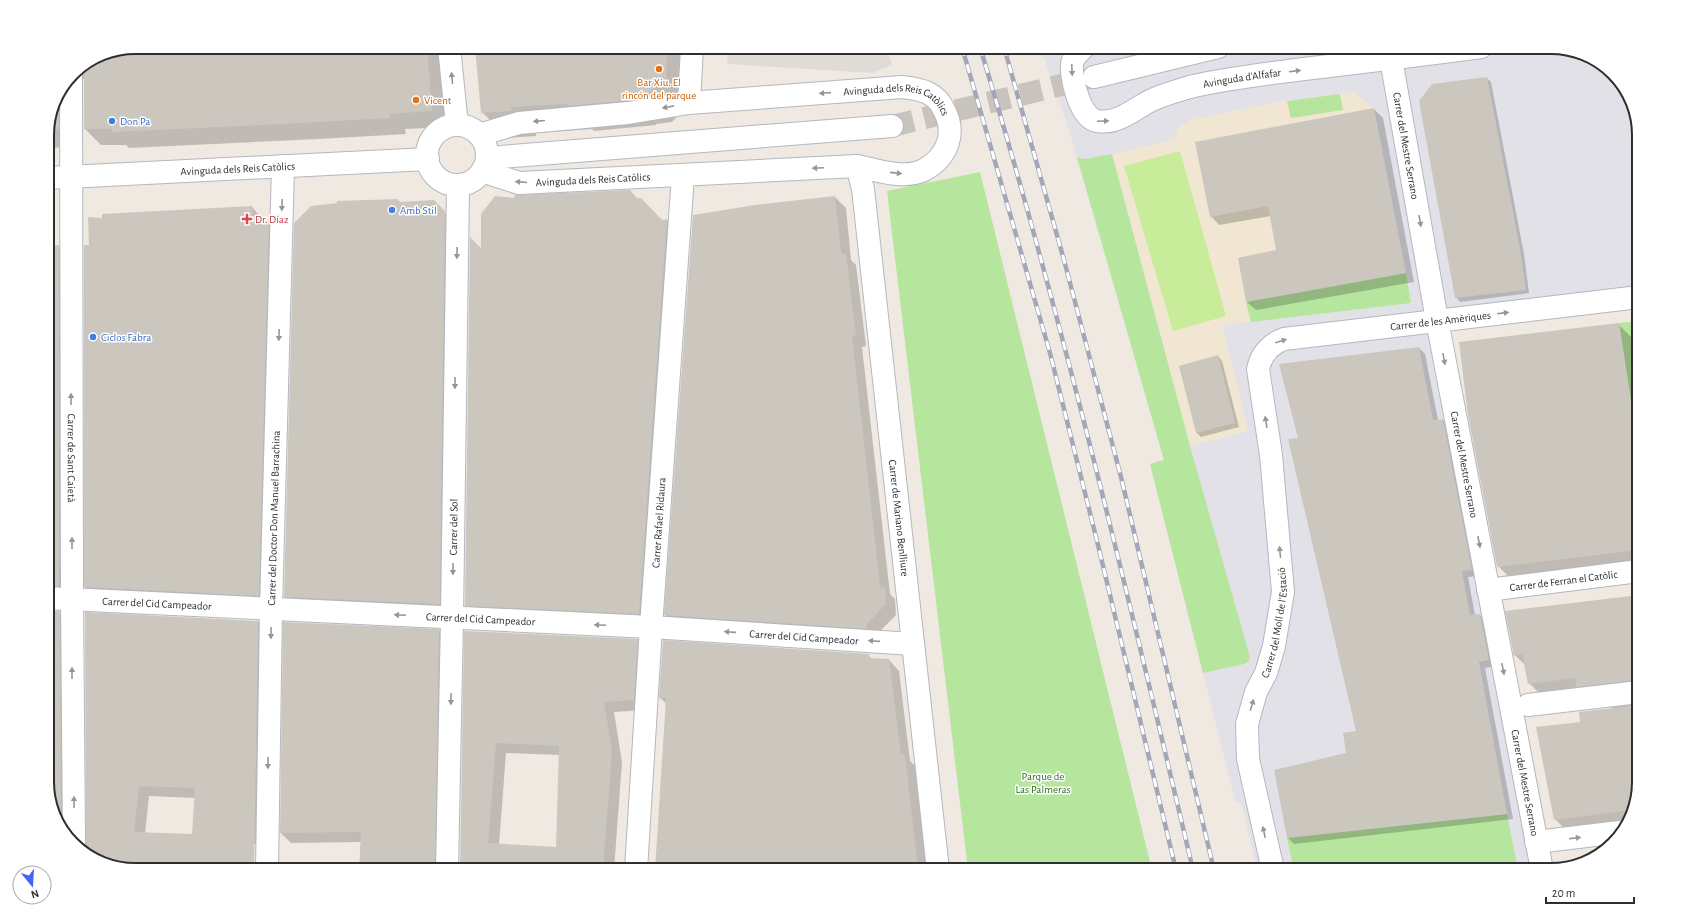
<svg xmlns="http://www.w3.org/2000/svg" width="1686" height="917" font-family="'Alegreya Sans',sans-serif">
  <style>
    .industrial { fill: #e3e1e8 }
    .education { fill: #f0e6d1 }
    .green { fill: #b6e59e }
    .pitch { fill: #c9ec9a }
    .plaza { fill: #dfdcd8 }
    .shadow { fill: #0003; fill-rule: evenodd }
    .building { fill: #cbc7bf; fill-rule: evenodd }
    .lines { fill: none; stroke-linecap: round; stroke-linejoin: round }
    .tertiary-tunnel { stroke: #c8c4bd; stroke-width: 22; stroke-dasharray: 22 11; stroke-linecap: butt }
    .pedestrian-casing { stroke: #b4b7c1; stroke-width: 24 }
    .minor-casing { stroke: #b4b7c1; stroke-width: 24 }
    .tertiary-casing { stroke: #b4b7c1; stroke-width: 24 }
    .pedestrian { stroke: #fff; stroke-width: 22 }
    .minor { stroke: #fff; stroke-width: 22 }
    .tertiary { stroke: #fff; stroke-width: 22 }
    .rail-casing { stroke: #a3a6b8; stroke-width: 4.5 }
    .rail { stroke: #fff; stroke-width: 3; stroke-dasharray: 9; stroke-linecap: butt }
    .oneway { fill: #969696 }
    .food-dot { fill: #e8710a; stroke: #fff; stroke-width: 1.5 }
    .shop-dot { fill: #3f7fe0; stroke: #fff; stroke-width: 1.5 }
    .health-dot { fill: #e0444e; stroke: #fff; stroke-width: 1.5 }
    .labels { text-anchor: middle; stroke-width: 3; stroke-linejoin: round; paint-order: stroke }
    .street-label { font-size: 11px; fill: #2e2e2e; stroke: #fff }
    .food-label { font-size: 11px; fill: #c56008; stroke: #fff }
    .shop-label { font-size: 11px; fill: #366cbe; stroke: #fff; text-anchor: start }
    .health-label { font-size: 11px; fill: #be3a42; stroke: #fff; text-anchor: start }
    .park-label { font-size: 11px; fill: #2c6e1b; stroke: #fff }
    .rim { fill: none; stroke: #2e2e2e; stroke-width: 2 }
  </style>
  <rect width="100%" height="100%" fill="#efe9e1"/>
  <path class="industrial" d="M 1040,47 L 1551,47 L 1590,56 L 1624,86 L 1639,129 L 1639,297 L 1437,320 L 1542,870 L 1257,870 L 1241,802 L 1236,803 L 1150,464 L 1164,460 L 1065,117 Z"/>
  <path class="education" d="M 1353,92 L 1374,108 L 1411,303 L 1222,325 L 1248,431 L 1190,446 L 1112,154 L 1175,139 L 1178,128 L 1191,120 L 1282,101 Z"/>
  <path class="green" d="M 1340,94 L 1343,110 L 1291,118 L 1287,101 Z
    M 1112,154 L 1190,446 L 1250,657 L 1248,662 L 1244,664 L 1203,673 L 1150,464 L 1164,460 L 1077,157 L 1085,159 Z
    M 980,172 L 1152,870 L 968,870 L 887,191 Z
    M 1406,273 L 1411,303 L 1251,322 L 1246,302 Z
    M 1639,321 L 1639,433 L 1636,433 L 1619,323 Z
    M 1507,814 L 1518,870 L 1294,870 L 1287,838 Z"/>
  <path class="pitch" d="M 1180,151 L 1226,316 L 1173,331 L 1124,166 Z"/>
  <path class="plaza" d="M 728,47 L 887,47 L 892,65 L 873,73 L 727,64 Z"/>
  <path class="shadow" d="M 135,47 L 438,47 L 441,50 L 448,127 L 405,129 L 406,134 L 318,139 L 129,148 L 126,145 L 101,145 L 85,129 L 84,79 L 81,80 L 74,147 L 47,148 L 47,129 L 54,101 L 73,73 L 101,54 Z
    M 474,47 L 700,47 L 691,103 L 672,122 L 656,124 L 656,125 L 594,131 L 592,129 L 536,133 L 536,136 L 508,138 L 482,112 L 477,53 L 474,50 Z
    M 1487,78 L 1491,82 L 1524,254 L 1529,293 L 1460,302 L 1456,297 Z
    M 1374,109 L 1383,118 L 1414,282 L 1256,310 L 1247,302 L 1239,258 L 1277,251 L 1271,216 L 1219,225 L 1211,216 Z
    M 835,197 L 846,208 L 851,260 L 856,265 L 866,346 L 862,347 L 890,594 L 895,599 L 896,615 L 877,634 L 676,625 L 665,615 Z
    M 514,199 L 638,199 L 663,221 L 667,220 L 681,234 L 653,628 L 480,619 L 466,605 L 482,250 Z
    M 398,200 L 401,203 L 433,201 L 461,229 L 456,620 L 301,613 L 285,596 Z
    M 252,207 L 265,222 L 269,222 L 282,235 L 272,608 L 99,600 L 85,587 L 90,246 Z
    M 58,246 L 69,257 L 70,596 L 47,601 L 47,247 Z
    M 1618,324 L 1638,344 L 1639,348 L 1639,571 L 1518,586 L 1498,566 Z
    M 1419,348 L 1425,354 L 1438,420 L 1443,420 L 1449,426 L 1478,576 L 1468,577 L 1475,615 L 1480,615 L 1486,621 L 1495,666 L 1485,668 L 1513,819 L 1294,844 L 1288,838 L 1347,754 L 1357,732 L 1300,439 Z
    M 1218,356 L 1222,361 L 1239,427 L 1201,437 L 1197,433 Z
    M 1639,596 L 1639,782 L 1630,821 L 1616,836 L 1577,841 L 1555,819 L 1581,723 L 1613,709 L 1612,707 L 1599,708 L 1591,700 L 1551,705 L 1529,683 L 1526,666 L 1515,655 Z
    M 47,611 L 59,612 L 70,623 L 71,839 L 62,831 L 47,788 Z
    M 258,622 L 268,632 L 265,844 L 204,844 L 195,798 L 149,796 L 145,834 L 187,860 L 254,868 L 256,870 L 135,870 L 96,861 L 83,850 Z
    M 439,630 L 449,641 L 445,870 L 360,870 L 361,842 L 291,843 L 281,833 Z
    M 465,632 L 637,640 L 648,650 L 644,710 L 614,712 L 622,762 L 614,870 L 461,870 ZM 506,753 L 560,755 L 557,848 L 499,845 Z
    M 868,655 L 873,660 L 889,660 L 899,671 L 910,761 L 915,766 L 927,870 L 656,870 L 667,704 L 660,698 Z"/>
  <path class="building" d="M 135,47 L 427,47 L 432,111 L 390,114 L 390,118 L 302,123 L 112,132 L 112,129 L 84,129 L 84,75 L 81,67 L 101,54 Z
    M 475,47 L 667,47 L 666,78 L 646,96 L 631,98 L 631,100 L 567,106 L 567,104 L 511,107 L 511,111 L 481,113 Z
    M 1487,77 L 1520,249 L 1526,290 L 1455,298 L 1419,101 L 1432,84 Z
    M 59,94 L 59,129 L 47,129 L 54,101 Z
    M 1374,108 L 1406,273 L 1246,302 L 1238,258 L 1276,250 L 1268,206 L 1210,217 L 1195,142 Z
    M 630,190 L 637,198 L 641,198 L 662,220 L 667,219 L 639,614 L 465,606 L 470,237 L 481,248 L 481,214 L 495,196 L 514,198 L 515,195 Z
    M 835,196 L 841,251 L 842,254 L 846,254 L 856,336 L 852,336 L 880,585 L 882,588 L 885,587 L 886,604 L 867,624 L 867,629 L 664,615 L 693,215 L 755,205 Z
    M 398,199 L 398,202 L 434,200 L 445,211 L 440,604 L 284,597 L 294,223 L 311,206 L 337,203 L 337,201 Z
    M 252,206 L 253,220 L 269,221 L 259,596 L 84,587 L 84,245 L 89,245 L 88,217 L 102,218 L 102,214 Z
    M 59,245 L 59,586 L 47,586 L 47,246 Z
    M 1619,323 L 1639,453 L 1639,550 L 1497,567 L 1468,415 L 1459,342 Z
    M 1419,347 L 1433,420 L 1443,419 L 1472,570 L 1462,571 L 1470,615 L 1480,614 L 1489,660 L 1479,662 L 1507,814 L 1287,838 L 1274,770 L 1346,753 L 1343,733 L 1356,731 L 1288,439 L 1298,438 L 1279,364 Z
    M 1218,355 L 1235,423 L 1196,433 L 1179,366 Z
    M 1639,595 L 1639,680 L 1576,687 L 1575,678 L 1528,684 L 1522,654 L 1514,656 L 1505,611 Z
    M 47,611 L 60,611 L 61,830 L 47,788 Z
    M 85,612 L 258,621 L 254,870 L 135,870 L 96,861 L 83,849 L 86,841 ZM 139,786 L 195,788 L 192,834 L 134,832 Z
    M 283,622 L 439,629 L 435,870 L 359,870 L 361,832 L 280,833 Z
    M 464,631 L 638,639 L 634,700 L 604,702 L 612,751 L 603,870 L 460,870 ZM 496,743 L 559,746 L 556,847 L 488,843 Z
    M 663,640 L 869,654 L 869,658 L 889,659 L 901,755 L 905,754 L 918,870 L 763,870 L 760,868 L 719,865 L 719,870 L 655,870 L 666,698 L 659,698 Z
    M 1639,705 L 1639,782 L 1632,810 L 1554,820 L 1536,727 L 1580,722 L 1579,712 Z"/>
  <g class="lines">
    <path class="tertiary-tunnel" d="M 892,126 L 1091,78"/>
    <g class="pedestrian-casing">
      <path id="pedestrian" d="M 1528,705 L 1639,692"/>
    </g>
    <g class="minor-casing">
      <g id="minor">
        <path d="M 449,47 L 457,125"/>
        <path id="s1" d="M 1084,47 C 1079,52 1073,57 1072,64 C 1071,79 1080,118 1097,121 C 1117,125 1134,109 1150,101 C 1162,95 1177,91 1190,87 C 1227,78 1266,74 1304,69 C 1363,62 1422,55 1481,47"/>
        <path id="s2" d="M 1391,59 L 1437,320 L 1542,870"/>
        <path id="s3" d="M 71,75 L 72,598 L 74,841"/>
        <path d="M 689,103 L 692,47"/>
        <path id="s4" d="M 479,135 L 519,123 L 628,113 L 689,103 L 902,87 C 911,88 920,89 928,93 C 934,96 940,102 943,108 C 957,132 948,157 924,170 C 904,180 877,170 857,166"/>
        <path id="s5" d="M 1488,590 L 1639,571"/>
        <path id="s6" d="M 47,598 L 651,627 L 913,644"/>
        <path d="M 1536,842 L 1620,832"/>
        <path id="s7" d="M 267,870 L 271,609 L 283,166"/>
        <path id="s8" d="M 447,870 L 452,618 L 458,185"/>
        <path id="s9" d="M 636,870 L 651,627 L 683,175"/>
        <path id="s10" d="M 1273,870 L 1248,759 L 1247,724 L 1256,692 L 1266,673 L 1274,646 L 1283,592 L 1271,455 L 1258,369 C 1261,355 1270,344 1284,339 L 1639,297"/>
      </g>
    </g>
    <g class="tertiary-casing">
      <g id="tertiary">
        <path d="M 1094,77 L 1218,47"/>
        <circle cx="457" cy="155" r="30"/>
        <path d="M 487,158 L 892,126"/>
        <path id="s11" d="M 482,171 L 519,183 L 857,166 L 863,189 L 938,870"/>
        <path id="s12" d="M 47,178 L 428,159"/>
      </g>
    </g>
    <use href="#pedestrian" class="pedestrian"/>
    <use href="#minor" class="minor"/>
    <use href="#tertiary" class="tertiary"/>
    <g class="rail-casing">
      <path id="rail" d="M 962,47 L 1050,353 L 1098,545 L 1176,870
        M 980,47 C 1062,318 1128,594 1193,870
        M 1004,47 L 1064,260 L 1121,477 L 1214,870"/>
    </g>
    <use href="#rail" class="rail"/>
  </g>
  <defs><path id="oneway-solid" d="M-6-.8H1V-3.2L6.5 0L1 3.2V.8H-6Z"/></defs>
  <g class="oneway">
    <use href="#oneway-solid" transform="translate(1072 70) rotate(87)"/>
    <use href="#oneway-solid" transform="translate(1295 71) rotate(-7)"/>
    <use href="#oneway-solid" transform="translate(452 78) rotate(-95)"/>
    <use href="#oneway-solid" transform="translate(825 93) rotate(176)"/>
    <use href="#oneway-solid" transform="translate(668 107) rotate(169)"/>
    <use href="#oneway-solid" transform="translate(539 121) rotate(175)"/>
    <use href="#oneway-solid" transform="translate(1103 121) rotate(-2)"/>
    <use href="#oneway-solid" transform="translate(818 168) rotate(177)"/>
    <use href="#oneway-solid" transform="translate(896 173) rotate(6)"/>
    <use href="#oneway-solid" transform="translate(521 182) rotate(-175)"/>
    <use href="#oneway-solid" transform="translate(282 205) rotate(92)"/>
    <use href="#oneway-solid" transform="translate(1420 221) rotate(80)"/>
    <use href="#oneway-solid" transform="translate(457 253) rotate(91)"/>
    <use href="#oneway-solid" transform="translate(1503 313) rotate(-7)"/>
    <use href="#oneway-solid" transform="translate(279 335) rotate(92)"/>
    <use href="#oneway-solid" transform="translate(1281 341) rotate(-17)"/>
    <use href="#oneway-solid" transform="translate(1444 359) rotate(79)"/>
    <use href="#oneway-solid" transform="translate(455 383) rotate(91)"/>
    <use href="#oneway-solid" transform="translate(71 399) rotate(-90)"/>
    <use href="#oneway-solid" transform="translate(1266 422) rotate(-99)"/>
    <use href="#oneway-solid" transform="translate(1479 542) rotate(79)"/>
    <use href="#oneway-solid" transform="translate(72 543) rotate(-90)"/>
    <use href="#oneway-solid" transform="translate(1280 552) rotate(-95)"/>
    <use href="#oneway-solid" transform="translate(453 569) rotate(91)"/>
    <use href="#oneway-solid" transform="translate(400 615) rotate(-177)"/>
    <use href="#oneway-solid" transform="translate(600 625) rotate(-177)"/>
    <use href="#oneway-solid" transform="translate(730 632) rotate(-176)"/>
    <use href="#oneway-solid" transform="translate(271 633) rotate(91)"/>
    <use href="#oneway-solid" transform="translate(874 641) rotate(-176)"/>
    <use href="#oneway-solid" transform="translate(1503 669) rotate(79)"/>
    <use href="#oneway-solid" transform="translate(72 673) rotate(-90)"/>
    <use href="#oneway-solid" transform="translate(451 699) rotate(91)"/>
    <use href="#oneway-solid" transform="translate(1252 705) rotate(-73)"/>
    <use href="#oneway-solid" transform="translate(268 763) rotate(91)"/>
    <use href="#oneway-solid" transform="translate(74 802) rotate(-90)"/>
    <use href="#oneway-solid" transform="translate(1264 832) rotate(-102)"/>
    <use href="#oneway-solid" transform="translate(1575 838) rotate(-7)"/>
  </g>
  <g class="food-dot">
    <circle cx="659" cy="69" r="4"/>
    <circle cx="416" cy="100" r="4"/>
  </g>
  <g class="shop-dot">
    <circle cx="112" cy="121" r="4"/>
    <circle cx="392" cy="210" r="4"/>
    <circle cx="93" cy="337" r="4"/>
  </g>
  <path class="health-dot" d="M245 213h4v4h4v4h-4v4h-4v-4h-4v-4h4z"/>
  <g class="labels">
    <g class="street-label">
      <text dy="4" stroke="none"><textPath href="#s1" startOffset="240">Avinguda d'Alfafar</textPath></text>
      <text dy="4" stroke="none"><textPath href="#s4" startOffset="425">Avinguda dels Reis Catòlics</textPath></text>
      <text dy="4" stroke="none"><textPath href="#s2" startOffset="88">Carrer del Mestre Serrano</textPath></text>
      <text dy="4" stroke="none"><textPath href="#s12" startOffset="191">Avinguda dels Reis Catòlics</textPath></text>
      <text dy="4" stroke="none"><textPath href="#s11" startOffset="113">Avinguda dels Reis Catòlics</textPath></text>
      <text dy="4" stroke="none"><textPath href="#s10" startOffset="710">Carrer de les Amèriques</textPath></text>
      <text dy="4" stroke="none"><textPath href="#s3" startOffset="383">Carrer de Sant Caietà</textPath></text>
      <text dy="4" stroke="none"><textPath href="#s2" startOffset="412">Carrer del Mestre Serrano</textPath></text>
      <text dy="4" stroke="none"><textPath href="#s7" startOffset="352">Carrer del Doctor Don Manuel Barrachina</textPath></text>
      <text dy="4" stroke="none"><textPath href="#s11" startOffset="732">Carrer de Mariano Benlliure</textPath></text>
      <text dy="4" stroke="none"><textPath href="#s9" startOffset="348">Carrer Rafael Ridaura</textPath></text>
      <text dy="4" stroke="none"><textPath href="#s8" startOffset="343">Carrer del Sol</textPath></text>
      <text dy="4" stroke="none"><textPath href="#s5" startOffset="76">Carrer de Ferran el Catòlic</textPath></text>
      <text dy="4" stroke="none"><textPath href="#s6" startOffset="110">Carrer del Cid Campeador</textPath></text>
      <text dy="4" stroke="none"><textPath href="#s6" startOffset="434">Carrer del Cid Campeador</textPath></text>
      <text dy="4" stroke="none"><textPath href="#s10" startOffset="255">Carrer del Moll de l'Estació</textPath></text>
      <text dy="4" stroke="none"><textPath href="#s6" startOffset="758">Carrer del Cid Campeador</textPath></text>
      <text dy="4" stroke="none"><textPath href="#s2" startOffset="736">Carrer del Mestre Serrano</textPath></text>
    </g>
    <g class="food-label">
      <text x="659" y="86">Bar Xiu. El<tspan x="659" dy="13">rincón del parque</tspan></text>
      <text x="424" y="104" text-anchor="start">Vicent</text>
    </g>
    <g class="shop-label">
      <text x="120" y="125">Don Pa</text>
      <text x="400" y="214">Amb Stil</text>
      <text x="101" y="341">Ciclos Fabra</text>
    </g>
    <g class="health-label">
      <text x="255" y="223">Dr. Díaz</text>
    </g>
    <g class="park-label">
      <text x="1043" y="780">Parque de<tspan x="1043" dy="13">Las Palmeras</tspan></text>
    </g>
  </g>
  <path d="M0 0H1686V917H0ZM135 54H1551A81 81 0 0 1 1632 135V782A81 81 0 0 1 1551 863H135A81 81 0 0 1 54 782V135A81 81 0 0 1 135 54Z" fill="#fff" fill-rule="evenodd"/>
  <path class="rim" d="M135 54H1551A81 81 0 0 1 1632 135V782A81 81 0 0 1 1551 863H135A81 81 0 0 1 54 782V135A81 81 0 0 1 135 54Z"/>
  <g transform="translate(32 885) rotate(162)"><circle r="19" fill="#ffffff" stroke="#ababab"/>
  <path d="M0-3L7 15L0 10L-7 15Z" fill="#4264fb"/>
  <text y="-6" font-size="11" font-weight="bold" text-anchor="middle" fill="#2e2e2e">N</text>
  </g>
  <path d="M1546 897v6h88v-6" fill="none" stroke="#2e2e2e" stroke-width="2"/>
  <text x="1552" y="897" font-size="12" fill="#2e2e2e" stroke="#ffffff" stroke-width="3" paint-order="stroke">20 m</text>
</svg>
